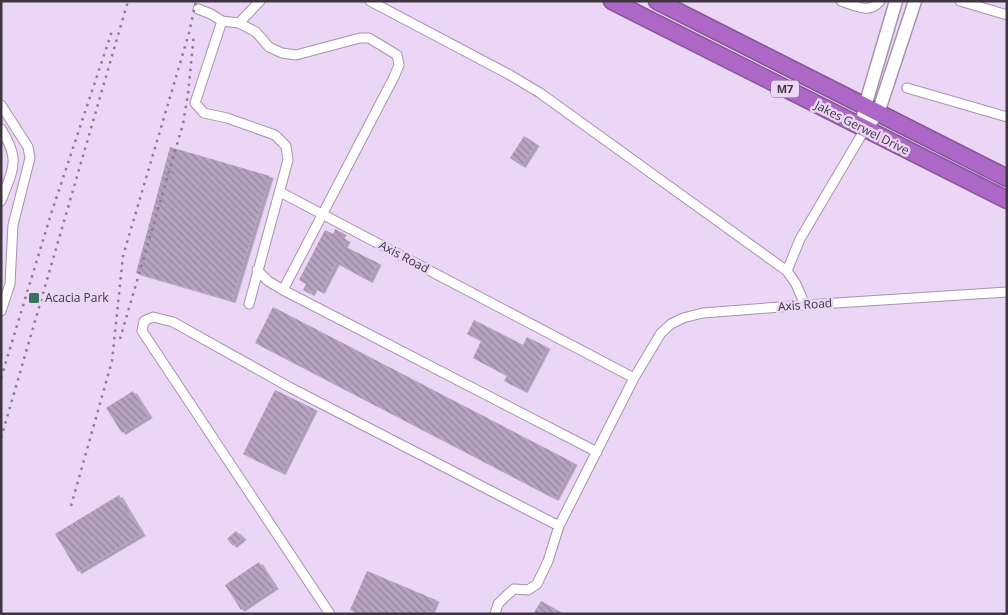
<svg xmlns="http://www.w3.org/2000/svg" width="1008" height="615" font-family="'Open Sans',sans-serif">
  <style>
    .building { fill: url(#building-back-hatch); filter: url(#shadow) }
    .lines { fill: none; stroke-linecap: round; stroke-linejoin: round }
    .street-casing { stroke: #a792af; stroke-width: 11 }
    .secondary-casing { stroke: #a792af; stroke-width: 15 }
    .highway-casing { stroke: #865698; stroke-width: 19 }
    .street { stroke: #fff; stroke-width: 9 }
    .secondary { stroke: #fff; stroke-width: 12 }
    .highway { stroke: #ad67c7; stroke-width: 16 }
    .rail { stroke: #8c7d91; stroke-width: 2.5; stroke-dasharray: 2.5 5; stroke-linecap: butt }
    .poi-dot { fill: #39735d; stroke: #ecd6f5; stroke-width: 2 }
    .labels { text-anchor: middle; stroke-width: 5; stroke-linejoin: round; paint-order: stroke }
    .shield { fill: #ecd6f5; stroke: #726577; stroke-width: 1 }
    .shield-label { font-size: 11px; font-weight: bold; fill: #3e3541 }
    .street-label { font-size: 12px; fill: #3e3541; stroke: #ecd6f5 }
    .poi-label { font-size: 12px; fill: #3e3541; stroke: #ecd6f5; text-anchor: start }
  </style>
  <defs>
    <pattern id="building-back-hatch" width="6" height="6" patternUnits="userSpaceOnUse" patternTransform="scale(1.25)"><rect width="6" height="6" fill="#b7a2bf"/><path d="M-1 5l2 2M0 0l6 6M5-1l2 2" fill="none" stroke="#96859d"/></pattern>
    <filter id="shadow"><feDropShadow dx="3.5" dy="2" stdDeviation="0" flood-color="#0004"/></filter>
  </defs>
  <rect width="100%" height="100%" fill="#ecd6f5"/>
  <path class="building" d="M 524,136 L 536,144 L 522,166 L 510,158 Z
    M 170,147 L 270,176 L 232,301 L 136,273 Z
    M 335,229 L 343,233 L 341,237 L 347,240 L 344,246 L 378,263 L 369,281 L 336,263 L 321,292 L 314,288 L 311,294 L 303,290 L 306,284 L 299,280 L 325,230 L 333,234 Z
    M 273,307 L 574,463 L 555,499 L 255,343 Z
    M 474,320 L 523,345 L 527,337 L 547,347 L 524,391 L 504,381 L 507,376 L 473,358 L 481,341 L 467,334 Z
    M 275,390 L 314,409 L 282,473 L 243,454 Z
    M 133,391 L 149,416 L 122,433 L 106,408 Z
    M 119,495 L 142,534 L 78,572 L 55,534 Z
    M 236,531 L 243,538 L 233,546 L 227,539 Z
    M 259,562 L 275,587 L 241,610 L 225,585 Z
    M 367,571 L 436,600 L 430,614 L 360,614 L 350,610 Z
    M 541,601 L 564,614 L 533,614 Z"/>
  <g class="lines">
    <g class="street-casing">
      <path id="street" d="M 370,1 L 510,75 L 540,93 L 787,271 L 796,284 L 805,305
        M 841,1 C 854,5 870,15 880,1
        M 960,1 L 1007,15
        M 198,9 L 211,14 L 222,21 L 239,23 L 256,32 L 269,47 L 282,53 L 296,55 L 360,38 L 369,38 L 397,55 L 399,65 L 394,77 L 283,290
        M 222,21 L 195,103 L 204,113 L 227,118 L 275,135 L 286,146 L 288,160 L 249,304
        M 239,23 L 260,1
        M 907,88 L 1007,117
        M 1,105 L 28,147 L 30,158 L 13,225 L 10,284 L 1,311
        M 1,129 C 21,161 13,169 1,201
        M 280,192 L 634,378
        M 257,270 L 268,281 L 283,290 L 597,452
        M 787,271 L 800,239 L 865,129
        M 330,614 L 142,331 L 144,321 L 153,317 L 173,322 L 291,388 L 559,526
        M 495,614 L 498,604 L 507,595 L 514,589 L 528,590 L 537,584 L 548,561 L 559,526 L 634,378 L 661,333 L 671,324 L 683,318 L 703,313 L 805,305 L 1007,292"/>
    </g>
    <g class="secondary-casing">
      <path id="secondary" d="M 861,127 L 865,106 L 896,1
        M 865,129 L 878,113 L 915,1"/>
    </g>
    <g class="highway-casing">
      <path id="highway" d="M 612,1 L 1007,200
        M 657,1 L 1007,178"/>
    </g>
    <use href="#street" class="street"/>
    <use href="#secondary" class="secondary"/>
    <use href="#highway" class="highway"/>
    <path class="rail" d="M 120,339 L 183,124 L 188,94 L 194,34
      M 1,378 L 51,214 L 113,28
      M 1,438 L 128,1
      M 71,506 L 112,361 L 123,256 L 189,33 L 196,1"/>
  </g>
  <rect class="poi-dot" x="28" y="292" width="12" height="12" rx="2.5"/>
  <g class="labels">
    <rect class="shield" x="771" y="80.5" width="28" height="17" rx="4"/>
    <g class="shield-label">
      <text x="785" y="93">M7</text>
    </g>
    <g class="street-label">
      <text transform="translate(862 128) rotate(27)" y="4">Jakes Gerwel Drive</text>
      <text transform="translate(404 257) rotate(28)" y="4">Axis Road</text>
      <text transform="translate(805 305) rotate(-4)" y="4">Axis Road</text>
    </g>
    <g class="poi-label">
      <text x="45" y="302">Acacia Park</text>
    </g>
  </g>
  <rect width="1008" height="615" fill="none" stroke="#3e3541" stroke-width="5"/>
</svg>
